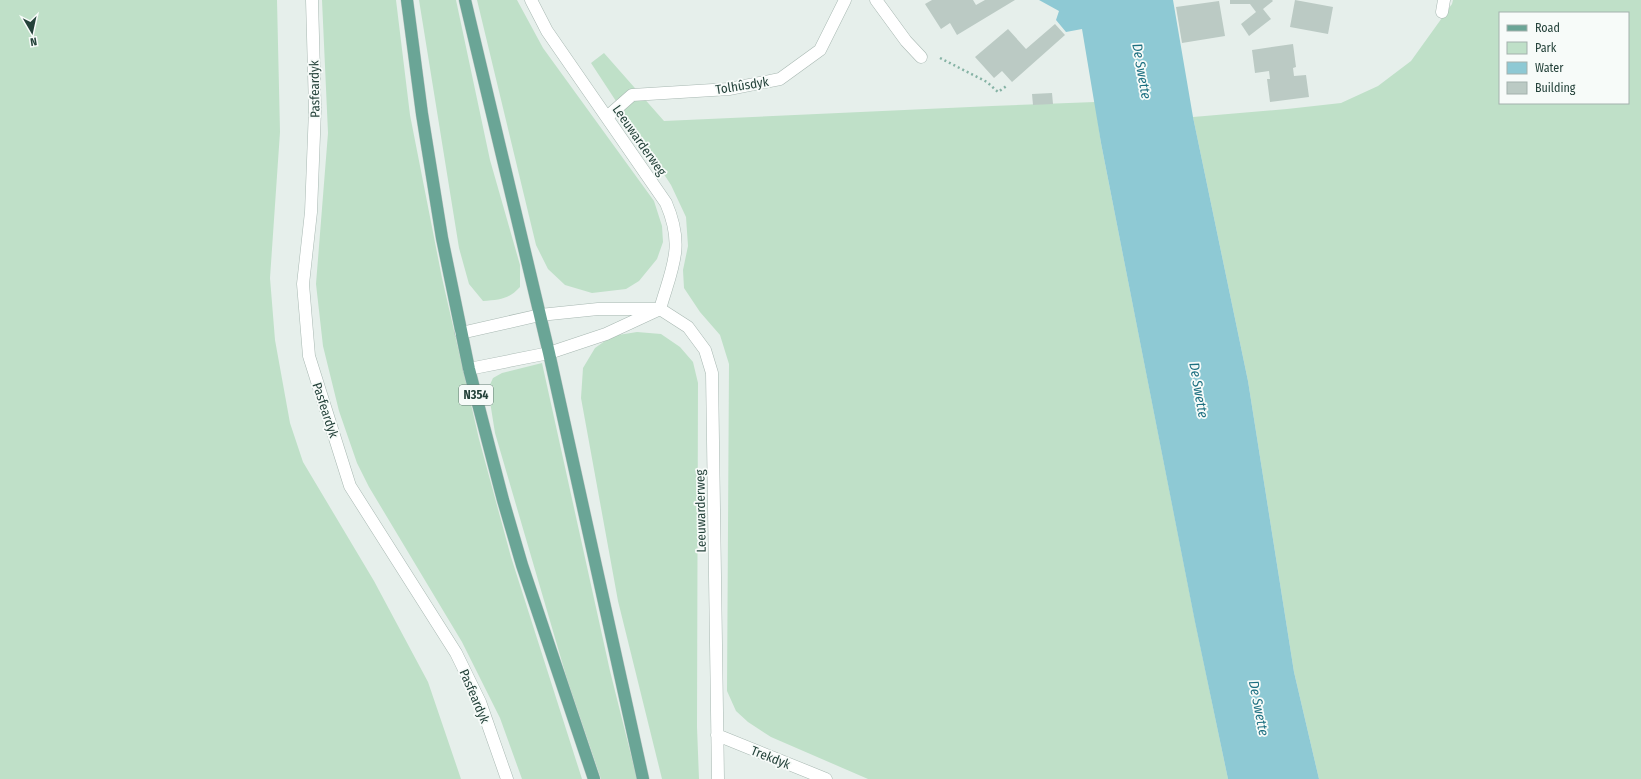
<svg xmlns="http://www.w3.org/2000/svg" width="1641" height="779" font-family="'Fira Sans Condensed',sans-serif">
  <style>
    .green { fill: #bfe0c8; fill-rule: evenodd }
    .water { fill: #8ec9d4 }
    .building { fill: #bbcac4 }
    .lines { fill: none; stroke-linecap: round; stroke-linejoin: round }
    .minor-casing { stroke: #a8b8b2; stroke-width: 13 }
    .major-casing { stroke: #c2cac8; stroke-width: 13 }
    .path { stroke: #86b3a5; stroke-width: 2.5; stroke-dasharray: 2 3; stroke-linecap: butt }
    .minor { stroke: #fff; stroke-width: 12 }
    .major { stroke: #6aa596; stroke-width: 12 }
    .labels { text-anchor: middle; stroke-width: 3.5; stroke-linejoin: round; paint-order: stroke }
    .shield { fill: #f7fbf9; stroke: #637a73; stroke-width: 1 }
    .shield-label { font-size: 12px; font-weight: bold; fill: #24423a }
    .street-label { font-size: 13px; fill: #24423a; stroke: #f7fbf9 }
    .water-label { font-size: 14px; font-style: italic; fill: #1c6f80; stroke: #f7fbf9 }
  </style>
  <rect width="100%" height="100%" fill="#e6efeb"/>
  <path class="green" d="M 0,0 L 277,0 L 280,132 L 270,278 L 275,340 L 290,423 L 303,462 L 374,581 L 428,682 L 461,779 L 0,779 Z
    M 322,0 L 396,0 L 410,115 L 442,278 L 479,439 L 511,557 L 582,779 L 522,779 L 500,718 L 462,642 L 369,487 L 357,463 L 339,411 L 323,346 L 316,284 L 328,133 Z
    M 419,0 L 456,0 L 490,160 L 520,265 L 520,287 C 509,299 500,300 483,301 L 469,284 L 459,248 Z
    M 477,0 L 517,0 L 543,48 L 654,201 L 662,226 L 663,242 L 657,259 L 639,281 L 626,289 L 592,293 L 565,285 L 548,269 L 536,245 Z
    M 1453,0 L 1641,0 L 1641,779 L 1319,779 L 1294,672 L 1248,381 L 1193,117 L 1287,109 L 1341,103 L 1378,86 L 1411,61 L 1452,4 ZM 1500,13 L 1628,13 L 1628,103 L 1500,103 Z
    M 604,53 L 664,121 L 992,106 L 1095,102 L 1101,143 L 1195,621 L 1228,779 L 868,779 L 771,737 L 748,722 L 736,711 L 727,691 L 729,364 L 720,335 L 700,312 L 684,288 L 683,270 L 688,246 L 686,217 L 671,185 L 591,63 Z
    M 637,332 L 661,334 L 680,347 L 693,362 L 698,383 L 697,727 L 699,779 L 662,779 L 618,601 L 581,398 L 583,368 L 595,348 L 612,336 Z
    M 542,363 L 610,671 L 637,779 L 601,779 L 567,679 L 495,433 L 488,389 L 493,378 L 502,373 Z"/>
  <path class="water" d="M 1039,0 L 1173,0 L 1193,117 L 1248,381 L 1294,672 L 1319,779 L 1228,779 L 1195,622 L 1101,143 L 1082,29 L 1066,32 L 1056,20 L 1059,11 Z"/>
  <path class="building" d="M 932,0 L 973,0 L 976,5 L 985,0 L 1015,0 L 957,35 L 950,23 L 941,29 L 925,4 Z
    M 1230,0 L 1272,0 L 1273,1 L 1263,9 L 1271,19 L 1249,36 L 1241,24 L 1256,12 L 1250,4 L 1230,4 Z
    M 1295,0 L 1333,7 L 1328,34 L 1290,27 Z
    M 1219,1 L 1225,36 L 1182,43 L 1176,7 Z
    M 1055,24 L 1065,35 L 1012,82 L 1002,71 L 994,78 L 975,57 L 1008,29 L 1026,49 Z
    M 1293,44 L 1296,67 L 1293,68 L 1294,76 L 1306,75 L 1309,97 L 1270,102 L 1267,79 L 1270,79 L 1269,71 L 1255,73 L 1252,50 Z
    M 1052,93 L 1053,104 L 1033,105 L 1032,94 Z"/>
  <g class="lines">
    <g class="minor-casing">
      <path id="minor" d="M 312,0 L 315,109 L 311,212 L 303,284 L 309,356 L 350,486 L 456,653 L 480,702 L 507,779
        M 876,0 L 906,41 L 921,57
        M 1442,12 L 1444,0
        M 607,117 L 632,95 L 729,89 L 780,79 L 820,50 L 845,0
        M 461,333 L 540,315 L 598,309 L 660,309 L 688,327 L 705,350 L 712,373 L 718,779
        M 469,369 L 549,353 L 606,334 L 660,309 C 672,267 685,247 666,203 L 547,31 L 531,0
        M 717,735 L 826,779"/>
    </g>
    <g class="major-casing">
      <path id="major" d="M 407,0 L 422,114 L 442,238 L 469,369 L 503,500 L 522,565 L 594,779
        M 465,0 L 549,353 L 643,779"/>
    </g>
    <path class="path" d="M 940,58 L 987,82 L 998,92 L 1008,85"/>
    <use href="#minor" class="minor"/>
    <use href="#major" class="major"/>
  </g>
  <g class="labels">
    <rect class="shield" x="459" y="385" width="34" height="20" rx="3"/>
    <g class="shield-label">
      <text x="476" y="399">N354</text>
    </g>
    <g class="street-label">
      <text transform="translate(742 85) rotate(-9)" y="5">Tolhûsdyk</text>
      <text transform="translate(314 89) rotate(-91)" y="5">Pasfeardyk</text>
      <text transform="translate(640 140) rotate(55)" y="5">Leeuwarderweg</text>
      <text transform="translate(326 410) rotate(72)" y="5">Pasfeardyk</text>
      <text transform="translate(700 511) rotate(-91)" y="5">Leeuwarderweg</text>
      <text transform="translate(475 696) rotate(67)" y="5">Pasfeardyk</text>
      <text transform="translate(771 757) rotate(22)" y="5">Trekdyk</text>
    </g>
    <g class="water-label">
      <text transform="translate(1142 71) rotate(80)" y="5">De Swette</text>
      <text transform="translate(1199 390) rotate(80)" y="5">De Swette</text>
      <text transform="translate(1259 708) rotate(79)" y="5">De Swette</text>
    </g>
  </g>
  <rect x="1499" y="12" width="130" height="92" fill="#f7fbf9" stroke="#a3b1ad"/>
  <rect x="1507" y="25" width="20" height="6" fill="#6aa596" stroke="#a3b1ad"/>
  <text x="1535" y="32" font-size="12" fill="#24423a">Road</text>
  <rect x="1507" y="42" width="20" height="12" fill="#bfe0c8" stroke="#a3b1ad"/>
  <text x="1535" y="52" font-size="12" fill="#24423a">Park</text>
  <rect x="1507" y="62" width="20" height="12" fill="#8ec9d4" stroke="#a3b1ad"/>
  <text x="1535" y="72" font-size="12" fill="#24423a">Water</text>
  <rect x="1507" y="82" width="20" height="12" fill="#bbcac4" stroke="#a3b1ad"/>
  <text x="1535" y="92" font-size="12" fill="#24423a">Building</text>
  <g transform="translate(32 32) rotate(171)" stroke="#f7fbf9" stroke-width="3" paint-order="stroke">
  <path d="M0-3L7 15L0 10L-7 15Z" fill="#24423a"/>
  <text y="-6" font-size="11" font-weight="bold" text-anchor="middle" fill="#24423a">N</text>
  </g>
</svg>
